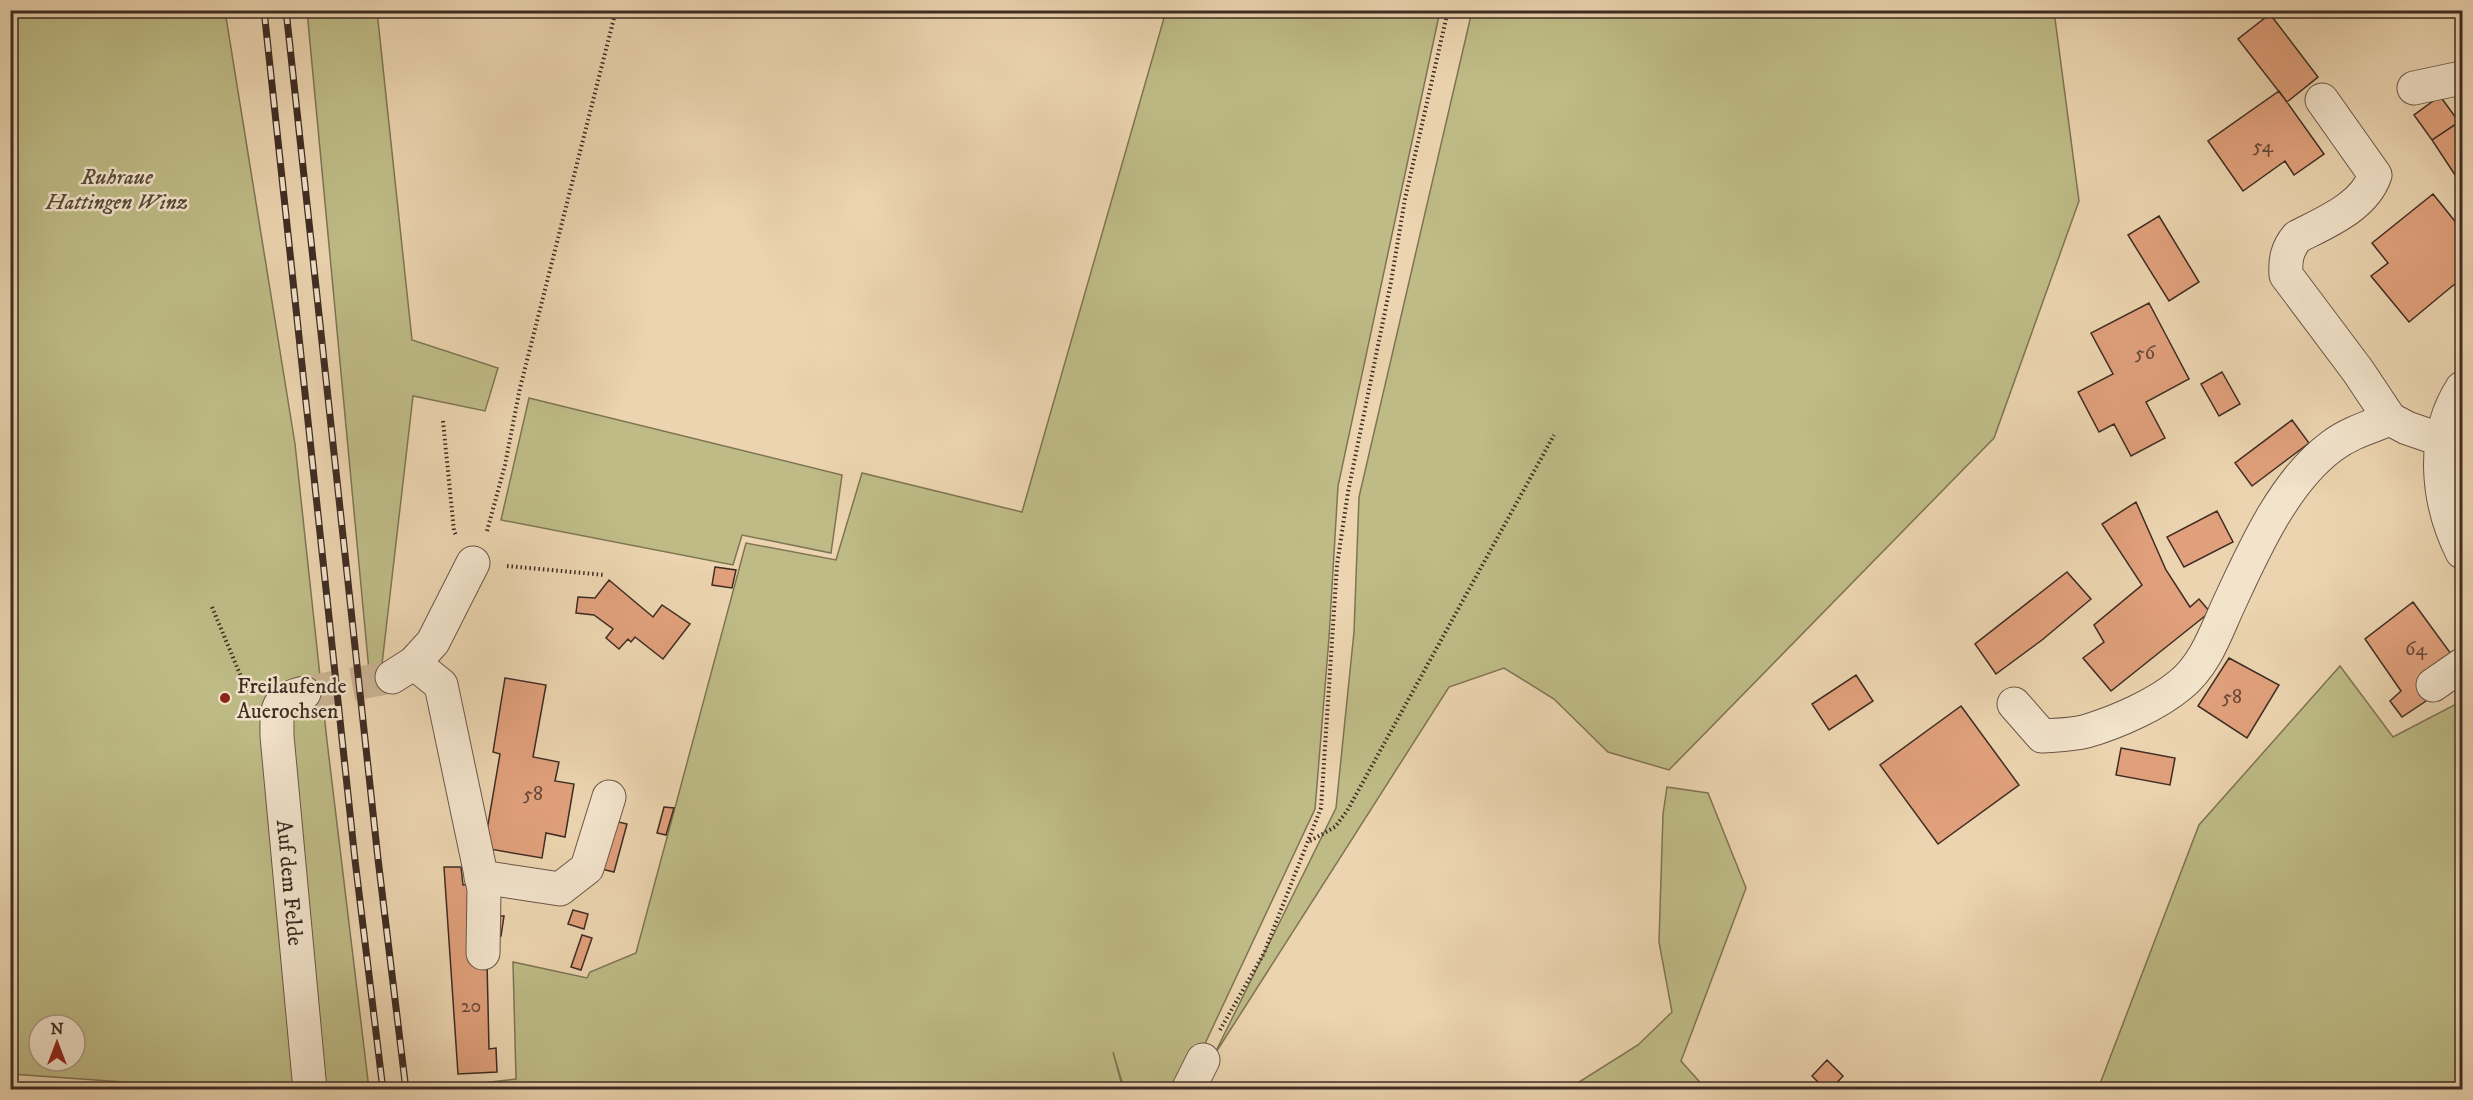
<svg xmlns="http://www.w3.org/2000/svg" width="2473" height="1100" font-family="'IM FELL DW Pica',serif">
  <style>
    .green { fill: #bebb86; stroke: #7e7455; stroke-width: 1.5; fill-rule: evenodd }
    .building { fill: #e0a07b; stroke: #3f2c24; stroke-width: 1.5 }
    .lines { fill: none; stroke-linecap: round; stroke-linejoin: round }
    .minor-tunnel { stroke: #c9b293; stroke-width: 33; stroke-dasharray: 33 16; stroke-linecap: butt }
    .minor-casing { stroke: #6a5647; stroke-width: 35 }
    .path { stroke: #3f2c24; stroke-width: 4; stroke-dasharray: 1.5 3; stroke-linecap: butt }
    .minor { stroke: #f2e3cb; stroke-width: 33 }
    .rail-casing { stroke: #3f2c24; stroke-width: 7 }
    .rail { stroke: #f2e3cb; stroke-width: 4.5; stroke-dasharray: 14; stroke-linecap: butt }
    .poi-dot { fill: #8f2418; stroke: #f2e3cb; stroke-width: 2 }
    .labels { text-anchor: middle; stroke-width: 5; stroke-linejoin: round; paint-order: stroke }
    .number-label { font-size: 20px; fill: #67493a }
    .park-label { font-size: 22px; font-style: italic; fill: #584938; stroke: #f2e3cb }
    .poi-label { font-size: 22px; fill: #3f2c24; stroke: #f2e3cb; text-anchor: start }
    .street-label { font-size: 22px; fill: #3f2c24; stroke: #f2e3cb }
  </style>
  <rect width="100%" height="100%" fill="#ebd4af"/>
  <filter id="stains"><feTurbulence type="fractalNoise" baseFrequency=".00333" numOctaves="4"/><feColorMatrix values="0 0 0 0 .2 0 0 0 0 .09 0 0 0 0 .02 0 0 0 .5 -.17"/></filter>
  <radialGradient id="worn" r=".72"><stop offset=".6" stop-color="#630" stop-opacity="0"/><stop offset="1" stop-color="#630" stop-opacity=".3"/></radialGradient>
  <path class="green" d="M 10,11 L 225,11 L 295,444 L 327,741 L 369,1089 L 222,1089 L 11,1074 ZM 39,1025 L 75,1025 L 75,1061 L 39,1061 Z
    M 307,11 L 377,11 L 412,340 L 498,368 L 485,411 L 413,396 L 382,664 L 369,671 Z
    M 1166,11 L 1440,11 L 1338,486 L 1329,638 L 1315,809 L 1202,1050 L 1181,1089 L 1124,1089 L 1113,1052 L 1123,1089 L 421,1090 L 516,1079 L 513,962 L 587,978 L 590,972 L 636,953 L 746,543 L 836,560 L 862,473 L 1022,512 Z
    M 1472,11 L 2054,11 L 2079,201 L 1994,438 L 1669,770 L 1608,752 L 1554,699 L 1504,668 L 1449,687 L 1213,1057 L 1336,808 L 1354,632 L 1359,497 Z
    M 529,398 L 842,475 L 831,553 L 742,535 L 733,565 L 501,520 Z
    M 2340,666 L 2393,737 L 2462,701 L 2462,1089 L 2098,1089 L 2199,825 Z
    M 1667,787 L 1708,793 L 1746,888 L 1681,1061 L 1706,1089 L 1518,1089 L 1576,1084 L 1638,1045 L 1672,1012 L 1659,942 L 1663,814 Z"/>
  <path class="building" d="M 2270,14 L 2318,77 L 2287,102 L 2238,39 Z
    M 2279,91 L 2324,154 L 2294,175 L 2285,161 L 2243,191 L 2208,141 Z
    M 2440,96 L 2459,122 L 2432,140 L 2414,115 Z
    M 2462,120 L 2462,179 L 2459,181 L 2432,140 Z
    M 2433,194 L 2462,230 L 2462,246 L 2458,249 L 2462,254 L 2462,278 L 2409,322 L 2371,276 L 2388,263 L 2372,243 Z
    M 2159,216 L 2199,282 L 2169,301 L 2128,235 Z
    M 2149,303 L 2189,379 L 2146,402 L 2165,438 L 2131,456 L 2114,424 L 2099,432 L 2078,392 L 2113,374 L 2091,333 Z
    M 2222,372 L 2240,404 L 2219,416 L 2201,384 Z
    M 2292,420 L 2309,443 L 2252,486 L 2235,463 Z
    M 2136,502 L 2166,570 L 2190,607 L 2199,599 L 2210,612 L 2111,691 L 2083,658 L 2104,642 L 2094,625 L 2142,585 L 2102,524 Z
    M 2217,511 L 2233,542 L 2184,567 L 2167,537 Z
    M 715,567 L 736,570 L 732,588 L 712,585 Z
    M 2067,572 L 2091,599 L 2042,640 L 1996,674 L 1975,644 Z
    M 609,580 L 653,617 L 662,605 L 690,624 L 663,659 L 635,637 L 631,642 L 628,639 L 619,649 L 606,638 L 613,629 L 594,615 L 576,613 L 578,597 L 595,598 Z
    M 2413,602 L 2454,658 L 2435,695 L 2402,717 L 2390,701 L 2401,691 L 2365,639 Z
    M 2229,658 L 2279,685 L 2247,738 L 2198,706 Z
    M 1856,675 L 1873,701 L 1829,730 L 1812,704 Z
    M 505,678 L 546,685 L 533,757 L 559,762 L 555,781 L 574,784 L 565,837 L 546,833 L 542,858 L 484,848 L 500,754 L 493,752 Z
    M 1961,706 L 2019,785 L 1938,844 L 1880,765 Z
    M 2121,748 L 2175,758 L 2170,785 L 2116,775 Z
    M 664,807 L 674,808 L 666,835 L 657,833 Z
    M 606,819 L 627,824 L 614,872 L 593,867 Z
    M 444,867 L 461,867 L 463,885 L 474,884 L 487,961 L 489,1049 L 496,1048 L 497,1072 L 458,1074 Z
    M 573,910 L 588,914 L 584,929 L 568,924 Z
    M 493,916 L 504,916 L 501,936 L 490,935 Z
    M 582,935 L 592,938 L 581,970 L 571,967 Z
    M 1827,1060 L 1843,1076 L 1830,1090 L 1826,1090 L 1812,1076 Z
    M 1216,1084 L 1248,1088 L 1248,1090 L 1215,1090 Z"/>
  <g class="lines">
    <path class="minor-tunnel" d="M 304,693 L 392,677"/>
    <g class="minor-casing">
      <g id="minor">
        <path d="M 2414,88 L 2461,78 L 2462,80"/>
        <path d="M 2322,100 L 2375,175 C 2364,207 2326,222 2297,237 C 2287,249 2285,260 2286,275 L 2358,371 L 2390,419 L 2407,428 L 2442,440"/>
        <path d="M 2462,388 C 2430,438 2437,502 2462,552"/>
        <path d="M 414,663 L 441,685 L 484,889 L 483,953"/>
        <path d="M 392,677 L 414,663 L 433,642 L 473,563"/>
        <path d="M 2433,685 L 2462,665"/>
        <path id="s1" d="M 304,693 C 274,700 277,709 277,736 L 310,1090"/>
        <path d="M 2014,704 L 2042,736 C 2056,735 2073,735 2087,731 C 2117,722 2156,705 2180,685 C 2204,666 2215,635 2227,608 C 2252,554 2283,482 2332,446 C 2349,433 2370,427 2390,419"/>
        <path d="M 481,877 L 560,889 L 587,868 L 609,797"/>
        <path d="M 1188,1090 L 1203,1060"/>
      </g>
    </g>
    <path class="path" d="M 443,421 L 454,531 L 456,535
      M 487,531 L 505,465 L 520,388 L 616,10
      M 507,566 L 605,575
      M 212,607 L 247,691
      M 1310,841 L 1335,827 L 1347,811 L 1554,435
      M 1220,1030 L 1264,953 L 1321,808 L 1337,565 L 1348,492 L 1391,282 L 1405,199 L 1448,10"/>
    <use href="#minor" class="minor"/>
    <g class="rail-casing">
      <path id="rail" d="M 264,10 L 355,860 L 383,1090
        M 286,10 L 378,859 L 406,1090"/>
    </g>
    <use href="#rail" class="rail"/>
  </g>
  <circle class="poi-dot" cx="225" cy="698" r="6"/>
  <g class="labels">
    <g class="number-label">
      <text x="2263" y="152">54</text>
      <text x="2145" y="359">56</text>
      <text x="2416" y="655">64</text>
      <text x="2232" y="703">58</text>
      <text x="533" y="800">58</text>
      <text x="471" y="1012">20</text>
    </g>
    <g class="park-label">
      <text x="117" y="184">Ruhraue<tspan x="117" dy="25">Hattingen Winz</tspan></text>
    </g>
    <g class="poi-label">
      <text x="237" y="693">Freilaufende<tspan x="237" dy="25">Auerochsen</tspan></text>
    </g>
    <g class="street-label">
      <text dy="8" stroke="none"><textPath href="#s1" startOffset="206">Auf dem Felde</textPath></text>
    </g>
  </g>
  <rect width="2473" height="1100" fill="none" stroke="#ebd4af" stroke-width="36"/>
  <rect x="12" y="12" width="2449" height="1076" fill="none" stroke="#3f2c24" stroke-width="3"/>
  <rect x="18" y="18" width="2437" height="1064" fill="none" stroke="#3f2c24" stroke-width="1.5"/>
  <g transform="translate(57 1043)"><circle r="28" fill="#f2e3cb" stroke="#aa9a88" stroke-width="1.5"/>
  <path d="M0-4.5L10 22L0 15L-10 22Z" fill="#8f2418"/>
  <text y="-9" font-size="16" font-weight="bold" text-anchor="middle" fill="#3f2c24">N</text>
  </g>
  <rect width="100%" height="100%" filter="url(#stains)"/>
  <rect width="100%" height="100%" fill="url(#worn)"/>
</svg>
